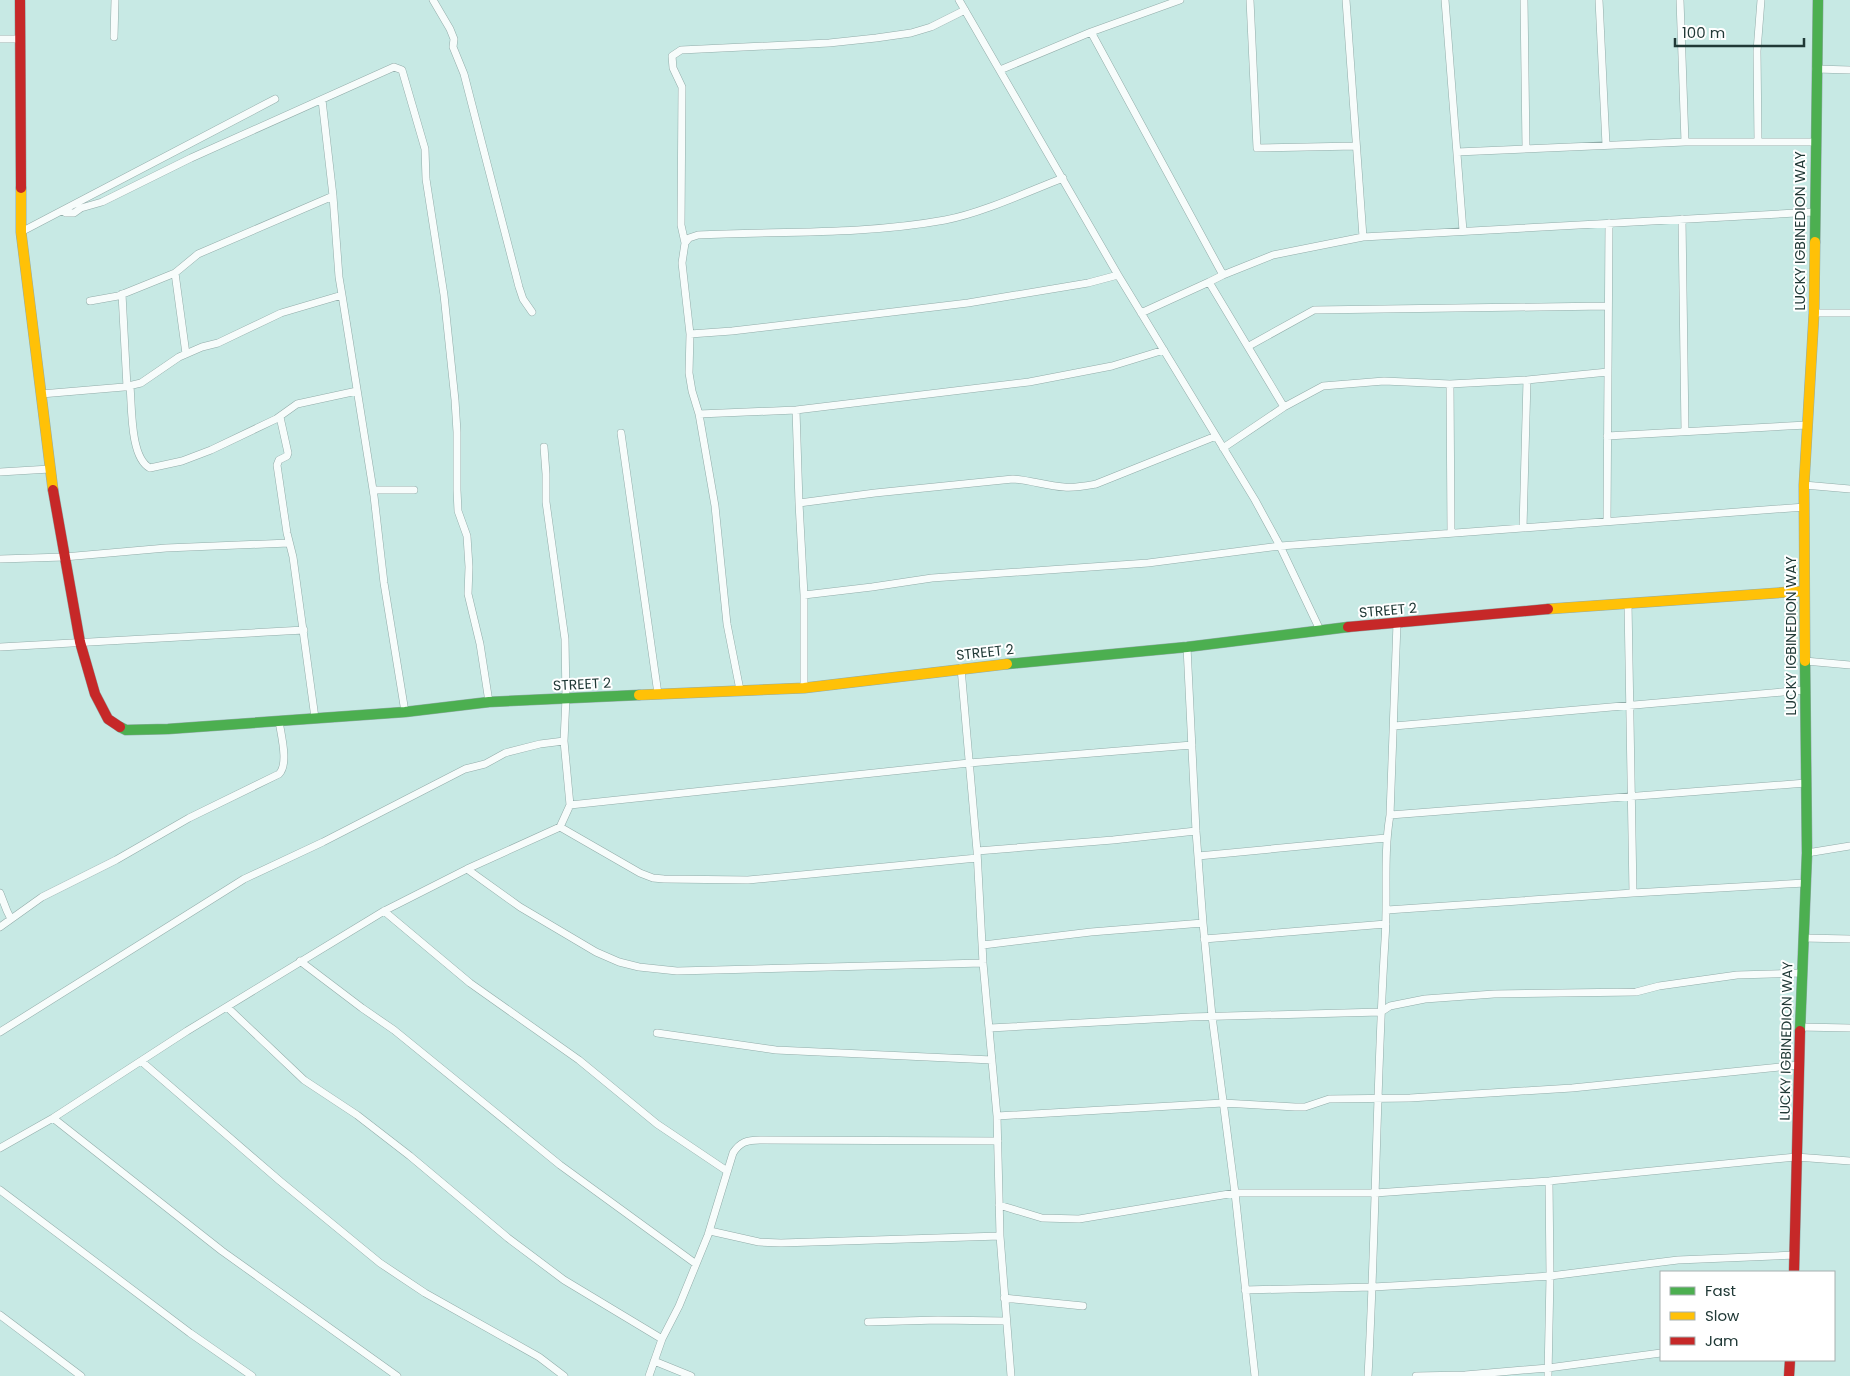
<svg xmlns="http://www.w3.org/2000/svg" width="1850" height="1376" font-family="Poppins,sans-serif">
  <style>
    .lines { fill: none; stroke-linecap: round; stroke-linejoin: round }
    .street-casing { stroke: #92aca9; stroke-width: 8 }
    .fast-casing { stroke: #92aca9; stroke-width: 11 }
    .slow-casing { stroke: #92aca9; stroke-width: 11 }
    .jam-casing { stroke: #92aca9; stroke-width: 11 }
    .street { stroke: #f7fcfb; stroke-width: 7 }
    .fast { stroke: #4caf50; stroke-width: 10 }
    .slow { stroke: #ffc107; stroke-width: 10 }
    .jam { stroke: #c62828; stroke-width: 10 }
    .labels { text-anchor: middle; stroke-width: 4; stroke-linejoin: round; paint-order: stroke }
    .street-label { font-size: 14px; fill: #203936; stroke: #fff }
  </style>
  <rect width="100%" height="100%" fill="#c7e9e4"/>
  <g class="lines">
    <g class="street-casing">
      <path id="street" d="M 433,0 L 450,29 L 454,39 L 453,47 L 464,74 L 519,287 L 523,299 L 532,312
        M 959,0 L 1118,275 L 1255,500 L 1280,546 L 1320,630
        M 1250,0 L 1257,148 L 1356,146
        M 1346,0 L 1363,237
        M 1445,0 L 1463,231
        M 1524,0 L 1526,148
        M 1599,0 L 1606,145
        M 1680,0 L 1685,142
        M 1091,32 L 1223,275 L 1273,255 L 1363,237 L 1814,212
        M 114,37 L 115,0
        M 0,39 L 20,39
        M 1816,69 L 1850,70
        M 1000,70 L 1091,32 L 1180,0
        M 322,100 L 333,196 L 339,277 L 342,295
        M 1758,142 L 1757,51 L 1761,0
        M 1457,152 L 1685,142 L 1815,142
        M 63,211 L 66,213 L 74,213 L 81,208 L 102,202 L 191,158 L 394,67 L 402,70 L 425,149 L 426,179 L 444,295 L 455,400 L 457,432 L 457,490 L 458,511 L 467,536 L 469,567 L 468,594 L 480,644 L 489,702
        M 1682,219 L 1685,431
        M 21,232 L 275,99
        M 685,243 L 681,225 L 682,87 L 673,68 L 672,56 L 681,50 L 829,43 L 876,38 L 911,33 L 931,27 L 965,10
        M 1223,275 L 1209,282 L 1284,407
        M 122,294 L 127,387
        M 90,301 L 118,296 L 175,273
        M 1141,313 L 1209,282
        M 1814,313 L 1850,313
        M 690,334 L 732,331 L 968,303 L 1088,283 L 1118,275
        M 1249,346 L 1314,310 L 1607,306
        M 186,354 L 175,273 L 198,254 L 333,196
        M 1450,384 L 1451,533
        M 130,386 C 132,407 130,458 150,468 L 182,461 L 211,450 L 276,419 L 297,404 L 357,391
        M 41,394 L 124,387 L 141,383 L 179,357 L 202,347 L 218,343 L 281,313 L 342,295 L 374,496 L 384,583 L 405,712
        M 796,410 L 799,503 L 804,595 L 804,688
        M 699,414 L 796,410 L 1029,382 L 1112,366 L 1164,350
        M 280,417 L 288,453 L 287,456 L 279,460 L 277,465 L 287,533 L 293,557 L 315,718
        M 621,433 L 658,694
        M 1607,436 L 1807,425
        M 544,447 L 546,474 L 546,502 L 565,639 L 566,698 L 564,741 L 570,805 L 560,827
        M 1223,448 L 1284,407 L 1323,386 L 1384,381 L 1450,384 L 1527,380 L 1608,372
        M 0,472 L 50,469
        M 1804,485 L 1850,489
        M 373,490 L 414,490
        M 799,503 L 875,493 L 1013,479 C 1030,480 1047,486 1064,487 C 1075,488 1085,486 1096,484 L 1216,436
        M 1607,521 L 1609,223
        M 1523,528 L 1527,380
        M 0,559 L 64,557 L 166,548 L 289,543
        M 804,595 L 872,587 L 932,578 L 1148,563 L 1280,546 L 1805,507
        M 1628,603 L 1633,893
        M 0,647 L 304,630
        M 1187,647 L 1196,831 L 1203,923 L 1212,1016 L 1235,1193 L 1255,1376
        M 1805,661 L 1850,665
        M 961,668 L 977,851 L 983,963 L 997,1116 L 1000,1236 L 1011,1376
        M 740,690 L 727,624 L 715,506 L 699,414 L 692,391 L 689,373 L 690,334 L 682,263 L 685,243 L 689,238 L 698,235 C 780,231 863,235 945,220 C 982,213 1027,192 1063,178
        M 1394,726 L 1805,690
        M 570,805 L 969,763 L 1192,745
        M 1390,815 L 1806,783
        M 977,851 L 1113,840 L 1196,831
        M 1807,853 L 1850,846
        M 1198,856 L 1386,838
        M 467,869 L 520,907 L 596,952 L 619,962 L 639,967 L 677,971 L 983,963
        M 0,893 L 7,911 L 11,919
        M 1387,910 L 1633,893 L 1805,883
        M 384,911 L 470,983 L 579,1060 L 657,1124 L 727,1171
        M 0,927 L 42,897 L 116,860 L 189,818 L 279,774 C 289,764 281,735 279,721
        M 1803,938 L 1850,939
        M 1204,939 L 1386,924
        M 983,945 L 1091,932 L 1203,923
        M 300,961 L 362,1008 L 394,1030 L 560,1165 L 696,1264
        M 227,1007 L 304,1080 L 357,1115 L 410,1156 L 508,1238 L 564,1280 L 662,1339
        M 1800,1027 L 1850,1028
        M 990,1028 L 1190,1017 L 1381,1012 L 1390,1006 L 1425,999 L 1494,994 L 1636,992 L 1659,986 L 1737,975 L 1801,973
        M 0,1032 L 244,879 L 323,842 L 465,769 L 485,764 L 505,753 L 540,744 L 564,741
        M 657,1033 L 776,1050 L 992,1060
        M 141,1061 L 280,1181 L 380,1263 L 425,1293 L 539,1357 L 564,1376
        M 997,1116 L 1223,1103 L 1295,1107 L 1305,1107 L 1329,1099 L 1410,1098 L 1572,1088 L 1799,1065
        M 53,1118 L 222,1251 L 397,1376
        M 0,1148 L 53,1118 L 187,1031 L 384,911 L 467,869 L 560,827 L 640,873 L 653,878 L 664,879 L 748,880 L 977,858
        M 0,1190 L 190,1333 L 252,1376
        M 999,1205 L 1042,1218 L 1079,1219 L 1235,1193 L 1375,1193 L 1549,1181 L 1796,1157 L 1850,1161
        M 710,1231 L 759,1242 L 781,1243 L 1000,1236
        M 1245,1290 L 1373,1287 L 1463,1282 L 1550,1276 L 1678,1260 L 1795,1255
        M 1004,1298 L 1083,1306
        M 0,1315 L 81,1376
        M 868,1322 L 938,1320 L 1005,1321
        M 654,1361 L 691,1376
        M 649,1376 L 662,1339 L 679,1306 L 708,1235 L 733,1153 C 740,1142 747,1140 760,1140 L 998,1141
        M 1368,1376 C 1376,1231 1376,1085 1385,940 C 1388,899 1383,856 1390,815 L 1397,623
        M 1416,1376 L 1465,1375 L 1548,1368 L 1661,1353
        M 1548,1376 L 1550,1276 L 1549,1181"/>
    </g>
    <g class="fast-casing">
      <path id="fast" d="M 1815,242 L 1818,0
        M 1007,664 L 1187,647 L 1348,627
        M 120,727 L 126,730 L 168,729 L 405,712 L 489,702 L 639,695
        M 1800,1031 L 1807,853 L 1805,661"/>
    </g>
    <g class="slow-casing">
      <path id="slow" d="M 21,188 L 21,232 L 53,490
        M 1548,609 L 1804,591
        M 1805,661 L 1804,485 L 1814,313 L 1815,242
        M 639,695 L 804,688 L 1007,664"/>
    </g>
    <g class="jam-casing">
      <path id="jam" d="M 20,0 L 21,188
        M 53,490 L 80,642 L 95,694 L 108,719 L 120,727
        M 1348,627 L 1548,609
        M 1794,1272 L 1800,1031
        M 1789,1376 L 1790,1360"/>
    </g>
    <use href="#street" class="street"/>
    <use href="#fast" class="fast"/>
    <use href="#slow" class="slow"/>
    <use href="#jam" class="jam"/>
  </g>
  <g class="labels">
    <g class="street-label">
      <text transform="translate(1800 231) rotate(-90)" y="5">LUCKY IGBINEDION WAY</text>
      <text transform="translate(1388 610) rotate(-5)" y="5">STREET 2</text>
      <text transform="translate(1791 636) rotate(-90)" y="5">LUCKY IGBINEDION WAY</text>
      <text transform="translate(985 652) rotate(-6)" y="5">STREET 2</text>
      <text transform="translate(582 684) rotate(-3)" y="5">STREET 2</text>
      <text transform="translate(1786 1041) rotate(-89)" y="5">LUCKY IGBINEDION WAY</text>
    </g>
  </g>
  <rect x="1660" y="1271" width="175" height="90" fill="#ffffff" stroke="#a6b0af"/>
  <rect x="1670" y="1287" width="25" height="8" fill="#4caf50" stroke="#a6b0af"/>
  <text x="1705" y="1296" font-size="15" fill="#203936">Fast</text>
  <rect x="1670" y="1312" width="25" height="8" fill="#ffc107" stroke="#a6b0af"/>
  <text x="1705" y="1321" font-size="15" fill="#203936">Slow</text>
  <rect x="1670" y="1337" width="25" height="8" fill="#c62828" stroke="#a6b0af"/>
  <text x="1705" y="1346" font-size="15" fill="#203936">Jam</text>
  <path d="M1675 38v8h129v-8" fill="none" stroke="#203936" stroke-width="2.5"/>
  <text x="1682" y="38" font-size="15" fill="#203936" stroke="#ffffff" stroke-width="4" paint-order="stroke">100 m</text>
</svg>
